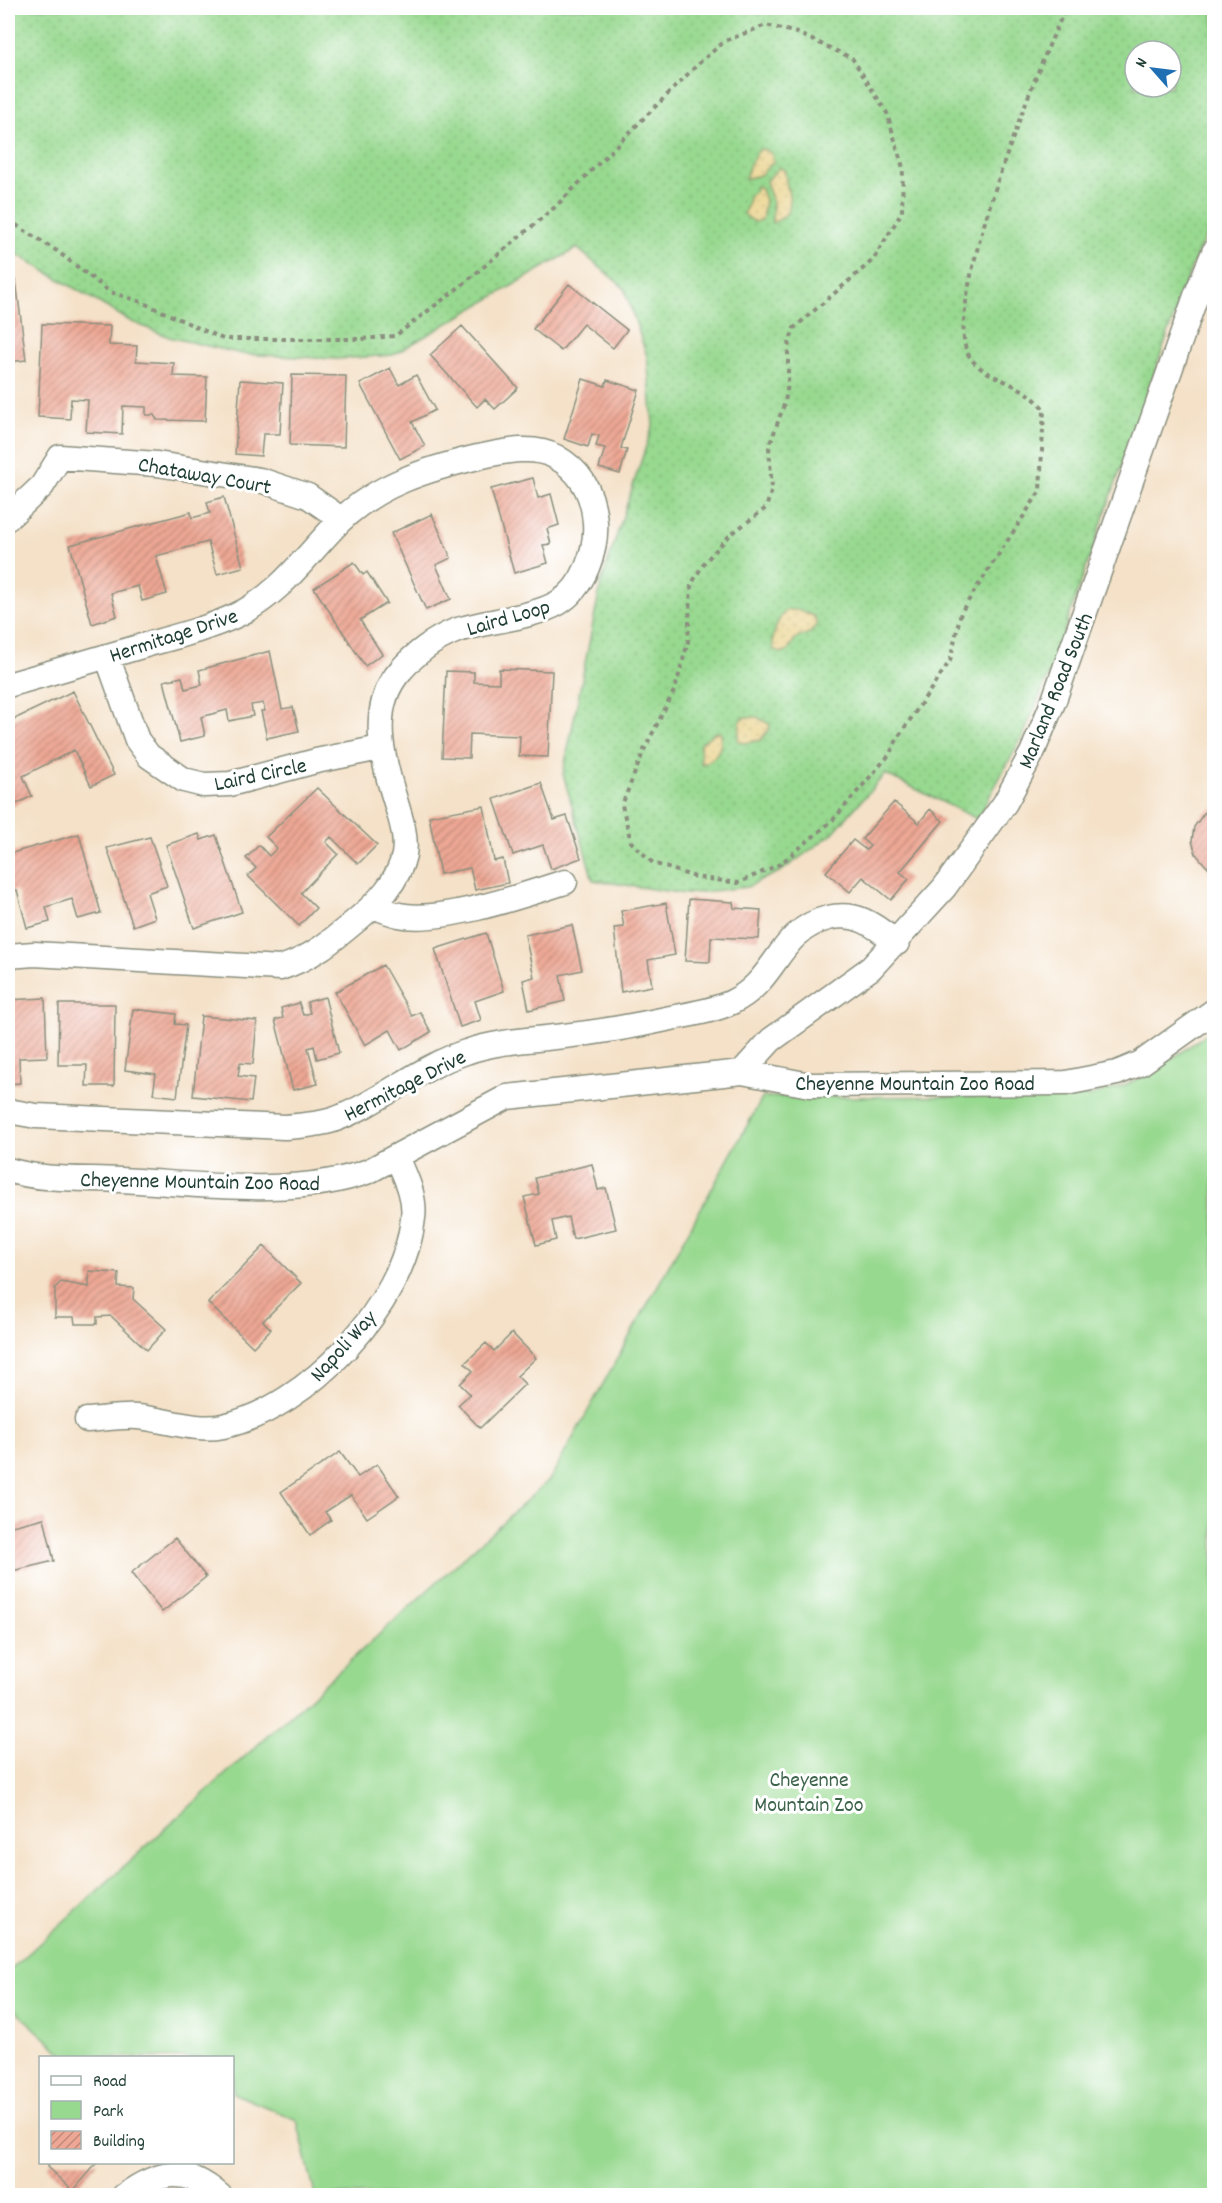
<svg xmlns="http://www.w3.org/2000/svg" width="1222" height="2203" font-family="Dekko,sans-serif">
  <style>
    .grass { fill: url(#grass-dots); stroke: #5c8b62; stroke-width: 1.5; fill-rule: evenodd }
    .sand { fill: url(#sand-dots); stroke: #868c69; stroke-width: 1.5 }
    .green { fill: #98d990; stroke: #5c8b62; stroke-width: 1.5 }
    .building { fill: url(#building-hatch) }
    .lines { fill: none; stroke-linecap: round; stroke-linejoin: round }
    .minor-casing { stroke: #8a8f7e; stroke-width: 27 }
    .path { stroke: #8a8f7e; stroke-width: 4; stroke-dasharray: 4.5 4.5; stroke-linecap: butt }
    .minor { stroke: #fff; stroke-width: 24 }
    .labels { text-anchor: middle; stroke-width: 6; stroke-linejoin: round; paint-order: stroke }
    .street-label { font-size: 22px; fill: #1f3d34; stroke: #fff }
    .park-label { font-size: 22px; fill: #3d644b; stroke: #fff }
  </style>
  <defs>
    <pattern id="grass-dots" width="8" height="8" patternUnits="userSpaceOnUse" patternTransform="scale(1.5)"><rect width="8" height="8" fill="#98d990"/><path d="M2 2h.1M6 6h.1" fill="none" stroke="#83bb7d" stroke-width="1.8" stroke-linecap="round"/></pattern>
    <pattern id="sand-dots" width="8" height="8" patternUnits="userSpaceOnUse" patternTransform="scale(1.5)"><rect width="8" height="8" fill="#eeda9e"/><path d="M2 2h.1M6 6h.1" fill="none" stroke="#ccbc89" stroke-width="1.8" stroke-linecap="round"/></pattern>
    <pattern id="building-hatch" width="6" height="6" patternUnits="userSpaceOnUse" patternTransform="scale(1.5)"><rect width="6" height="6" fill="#eea794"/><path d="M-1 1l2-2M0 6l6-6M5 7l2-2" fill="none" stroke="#c0897a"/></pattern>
  </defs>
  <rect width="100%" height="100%" fill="#fff"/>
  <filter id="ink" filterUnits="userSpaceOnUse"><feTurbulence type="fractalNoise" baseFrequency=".0167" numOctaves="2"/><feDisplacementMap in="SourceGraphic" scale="12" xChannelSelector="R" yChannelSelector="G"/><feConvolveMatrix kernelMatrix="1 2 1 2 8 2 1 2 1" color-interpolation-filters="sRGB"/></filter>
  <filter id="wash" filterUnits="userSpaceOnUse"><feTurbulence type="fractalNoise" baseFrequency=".008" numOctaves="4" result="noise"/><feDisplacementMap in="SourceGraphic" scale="24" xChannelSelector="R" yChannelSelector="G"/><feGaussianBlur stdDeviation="1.35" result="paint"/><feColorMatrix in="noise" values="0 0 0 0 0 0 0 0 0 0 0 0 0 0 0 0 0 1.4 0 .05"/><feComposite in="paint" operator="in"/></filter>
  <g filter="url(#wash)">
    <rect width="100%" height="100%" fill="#f4e1c8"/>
    <path class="grass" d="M 8,8 L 1214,8 L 1214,219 L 1192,265 L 1049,674 L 1024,734 L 977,819 L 885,774 L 831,835 L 781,871 L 747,887 L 686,894 L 593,880 L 563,774 L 601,583 L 653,425 L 647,356 L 624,288 L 577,248 L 393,355 L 337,359 L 242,354 L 169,337 L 130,321 L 8,249 ZM 1135,51 L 1171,51 L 1171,87 L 1135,87 Z"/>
    <path class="sand" d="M 763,149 L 771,153 L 774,161 L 760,175 L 745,179 L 750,164 L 759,150 Z
      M 780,167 L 785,171 C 785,193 802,211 772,223 L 773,203 L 766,181 Z
      M 756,186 L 760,187 L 765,200 L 762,220 L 754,222 L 744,214 L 750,195 L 756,190 Z
      M 787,610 L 797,610 L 814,616 L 817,624 L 811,632 L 795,639 L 787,652 L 781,653 L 774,650 C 770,639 778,617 787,610 Z
      M 745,717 L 757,717 L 769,724 L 770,727 L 761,740 L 744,743 L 738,741 L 740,722 Z
      M 721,732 C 723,746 717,761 701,764 L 700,744 L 714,733 Z"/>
    <path class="green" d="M 1214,1028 L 1214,2195 L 315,2195 L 297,2120 L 233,2093 L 232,2058 L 66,2057 L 8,2004 L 8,1972 L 550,1479 L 763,1097 L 1090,1096 C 1144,1083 1171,1060 1214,1028 Z"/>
    <g id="blocks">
      <path class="building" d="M 16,280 L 26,360 L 8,362 L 8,282 Z
        M 569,284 L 627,330 L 613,348 L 583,324 L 561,351 L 533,329 Z
        M 42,324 L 110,326 L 109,345 L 137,346 L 136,361 L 174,363 L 173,376 L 207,377 L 205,421 L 157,420 L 154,415 L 146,415 L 146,407 L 123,406 L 122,434 L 86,432 L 88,400 L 71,399 L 70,419 L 38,417 Z
        M 462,326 L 518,388 L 495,409 L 485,399 L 477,407 L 430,355 Z
        M 390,368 L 399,385 L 416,375 L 435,410 L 412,422 L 425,446 L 400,459 L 360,384 Z
        M 292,375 L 346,376 L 344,447 L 290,445 Z
        M 583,379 L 605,386 L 607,380 L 639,390 L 621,448 L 627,450 L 620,474 L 599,468 L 605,448 L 596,446 L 599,436 L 592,434 L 588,447 L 564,439 Z
        M 240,380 L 283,383 L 280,434 L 263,434 L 261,456 L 235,454 Z
        M 533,478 L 538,498 L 551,494 L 559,525 L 547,529 L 551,544 L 543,545 L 548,563 L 514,573 L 491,489 Z
        M 224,497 L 243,567 L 217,574 L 208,542 L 156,556 L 167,594 L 142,601 L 138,586 L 111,593 L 117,616 L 92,624 L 70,545 L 191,512 L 192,518 L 210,513 L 207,502 Z
        M 432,514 L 451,558 L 436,565 L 451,599 L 426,610 L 391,533 Z
        M 354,562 L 363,575 L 367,572 L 387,603 L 360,620 L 382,654 L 365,666 L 314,588 Z
        M 270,651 L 282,709 L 293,707 L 299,731 L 267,738 L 261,711 L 265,711 L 263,703 L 251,705 L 253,716 L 229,721 L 227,710 L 201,717 L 205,736 L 180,742 L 164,681 L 182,677 L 185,689 L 202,685 L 199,670 Z
        M 499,669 L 552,671 L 548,757 L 519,756 L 520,736 L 470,734 L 469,758 L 442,757 L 446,671 L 474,672 L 474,682 L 499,683 Z
        M 73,691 L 114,775 L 91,786 L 74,750 L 23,776 L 32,796 L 11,807 L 8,800 L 8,722 Z
        M 541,783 L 554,820 L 567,816 L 581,858 L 551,869 L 543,845 L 513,855 L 494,799 Z
        M 317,788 L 377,845 L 358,864 L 331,837 L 326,842 L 338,854 L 301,893 L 316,908 L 299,926 L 248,876 L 256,868 L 246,858 L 259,845 L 269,856 L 277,848 L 266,837 Z
        M 894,802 L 919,823 L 930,809 L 943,821 L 900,872 L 909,879 L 891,900 L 863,877 L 850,892 L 826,872 L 853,840 L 866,850 L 870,846 L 862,839 Z
        M 484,806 L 494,861 L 503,859 L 508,883 L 475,890 L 470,868 L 440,874 L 429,816 Z
        M 1214,807 L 1214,871 L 1206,866 L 1196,854 L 1192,841 L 1194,827 L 1204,813 Z
        M 79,834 L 101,913 L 78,919 L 72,899 L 46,907 L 50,922 L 27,928 L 17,890 L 8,893 L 8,854 Z
        M 199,834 L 201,840 L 216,835 L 242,912 L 194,928 L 166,845 Z
        M 150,837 L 167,886 L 147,893 L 155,918 L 133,926 L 107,848 Z
        M 689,899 L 733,902 L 734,908 L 761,910 L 759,939 L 711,937 L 710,962 L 685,961 Z
        M 666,903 L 675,955 L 648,960 L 652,986 L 621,992 L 614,928 L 624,927 L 621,911 Z
        M 572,925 L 582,970 L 560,975 L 565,1001 L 529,1010 L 523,980 L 534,977 L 525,935 Z
        M 486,933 L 504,991 L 475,1001 L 481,1020 L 460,1027 L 435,949 Z
        M 383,965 L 412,1016 L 420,1012 L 431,1032 L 401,1050 L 390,1030 L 365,1045 L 335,992 Z
        M 325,997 L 339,1053 L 317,1059 L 314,1046 L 308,1048 L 318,1084 L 293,1090 L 275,1020 L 283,1018 L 281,1008 L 299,1003 L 303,1015 L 310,1013 L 307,1002 Z
        M 45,998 L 47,1057 L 19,1058 L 20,1083 L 8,1084 L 8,1000 Z
        M 59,1004 L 115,1004 L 114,1086 L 86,1086 L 87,1065 L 58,1065 Z
        M 133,1009 L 176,1014 L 175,1024 L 186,1025 L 177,1097 L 153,1094 L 156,1074 L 125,1070 Z
        M 201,1016 L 257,1021 L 253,1064 L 240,1063 L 238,1076 L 254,1078 L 251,1102 L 193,1096 Z
        M 592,1164 L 598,1190 L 606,1188 L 616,1229 L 573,1239 L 568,1217 L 552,1221 L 556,1240 L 536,1245 L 524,1197 L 539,1194 L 535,1178 Z
        M 264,1246 L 301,1283 L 263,1321 L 271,1329 L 253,1347 L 208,1303 Z
        M 89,1271 L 119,1273 L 118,1287 L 134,1288 L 133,1299 L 166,1329 L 147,1350 L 111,1316 L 97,1317 L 97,1324 L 75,1324 L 74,1317 L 55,1317 L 55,1288 L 61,1282 L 89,1287 Z
        M 512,1333 L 536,1358 L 517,1376 L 525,1384 L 480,1428 L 458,1405 L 470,1394 L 460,1384 L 473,1371 L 465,1363 L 486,1343 L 494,1351 Z
        M 340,1452 L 358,1477 L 377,1464 L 399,1496 L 367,1518 L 351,1495 L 325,1512 L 331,1520 L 310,1535 L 281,1492 Z
        M 44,1518 L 54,1561 L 8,1572 L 8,1527 Z
        M 175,1538 L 206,1577 L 162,1612 L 131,1573 Z
        M 51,2162 L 98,2162 L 73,2191 L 47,2167 Z"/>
    </g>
  </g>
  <g filter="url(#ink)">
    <use href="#blocks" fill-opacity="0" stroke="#8a8f7e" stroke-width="1.5"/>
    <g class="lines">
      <g class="minor-casing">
        <path id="minor" d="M 8,518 L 42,486 L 60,457 L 157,464 L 260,480 L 308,496 L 341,519
          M 107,656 L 137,740 L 149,756 L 184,780 L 204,785 L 230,784 L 316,761 L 380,748
          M 8,685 C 52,672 97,659 142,646 C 174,637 207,629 237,615 C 281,594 307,554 340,521 C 378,484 428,469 478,457 C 502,452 533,444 556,457 C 581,471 593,493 595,522 C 597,550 584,588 558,603 C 532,618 485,621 455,631 C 435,639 415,654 401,670 C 367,707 383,761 396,803 C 401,820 407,837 404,855 C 398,882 378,902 358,919 C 333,940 312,958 280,968 L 34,954 L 8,956
          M 373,906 C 381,909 390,913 399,915 C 439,924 525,895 565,882
          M 742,1072 L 771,1040 L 871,968 L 944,888 L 1005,803 L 1032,753 L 1054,700 L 1197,293 L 1214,252
          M 8,1111 L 36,1116 L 284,1127 C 300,1126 317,1125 333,1120 C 380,1103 419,1067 466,1052 C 497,1041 531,1040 564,1036 C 600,1032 635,1026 671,1018 C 691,1014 713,1011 732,1002 C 778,980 777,931 828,918 C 858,911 875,926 897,943
          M 8,1170 C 43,1181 84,1178 121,1180 C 199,1184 296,1198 369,1171 L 507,1097 L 742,1072 L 810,1085 L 1066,1083 L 1117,1073 L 1141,1063 L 1214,1011
          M 87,1420 C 103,1419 121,1416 137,1417 C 164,1419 196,1432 223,1426 C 307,1409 405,1304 413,1218 C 416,1196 405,1176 397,1157
          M 124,2196 C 159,2170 187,2166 220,2196"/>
      </g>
      <path class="path" d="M 8,220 L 57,251 L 110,292 L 139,301 L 223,339 L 362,339 L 395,336 L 462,285 L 555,207 L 698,64 L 725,41 L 766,25 L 797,33 L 852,58 L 887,113 L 903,168 L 902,212 L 873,260 L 794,328 L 788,347 L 788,384 L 785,402 L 769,447 L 772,489 L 766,508 L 730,535 L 704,563 L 691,585 L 688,642 L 675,689 L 644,750 L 622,805 L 631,842 L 653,863 L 695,877 L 738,883 L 780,864 L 832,821 L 889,755 L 899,736 L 950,661 L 961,612 L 1040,491 L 1044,409 C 1040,405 1036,400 1031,396 C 1012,380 974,375 966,349 C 948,293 1037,66 1066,8"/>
      <use href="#minor" class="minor"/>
    </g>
  </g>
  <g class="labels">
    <g class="street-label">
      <text transform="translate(205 474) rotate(10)" y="8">Chataway Court</text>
      <text transform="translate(508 616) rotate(-16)" y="8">Laird Loop</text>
      <text transform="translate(173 634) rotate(-18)" y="8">Hermitage Drive</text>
      <text transform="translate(1054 690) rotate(-68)" y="8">Marland Road South</text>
      <text transform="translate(260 773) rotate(-12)" y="8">Laird Circle</text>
      <text x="915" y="1090">Cheyenne Mountain Zoo Road</text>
      <text transform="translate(404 1084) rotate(-27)" y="8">Hermitage Drive</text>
      <text transform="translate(200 1180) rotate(1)" y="8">Cheyenne Mountain Zoo Road</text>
      <text transform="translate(342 1345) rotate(-48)" y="8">Napoli Way</text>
    </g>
    <g class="park-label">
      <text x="809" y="1786">Cheyenne<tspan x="809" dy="25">Mountain Zoo</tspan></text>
    </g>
  </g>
  <rect width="1222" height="2203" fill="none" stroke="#fff" stroke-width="30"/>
  <rect x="39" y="2056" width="195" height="108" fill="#ffffff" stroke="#a5b1ae" stroke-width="1.5"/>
  <rect x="51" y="2076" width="30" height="9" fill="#ffffff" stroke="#a5b1ae" stroke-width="1.5"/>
  <text x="93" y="2086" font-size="18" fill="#1f3d34">Road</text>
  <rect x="51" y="2101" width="30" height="18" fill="#98d990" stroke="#a5b1ae" stroke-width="1.5"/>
  <text x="93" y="2116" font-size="18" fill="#1f3d34">Park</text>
  <rect x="51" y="2131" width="30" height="18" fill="url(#building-hatch)" stroke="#a5b1ae" stroke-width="1.5"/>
  <text x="93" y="2146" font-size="18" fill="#1f3d34">Building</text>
  <g transform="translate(1153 69) rotate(298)"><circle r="28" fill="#ffffff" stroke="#a5b1ae" stroke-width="1.5"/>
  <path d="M0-4.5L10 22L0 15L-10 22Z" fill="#1f6fb2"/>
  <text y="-9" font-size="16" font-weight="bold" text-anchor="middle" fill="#1f3d34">N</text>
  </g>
</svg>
